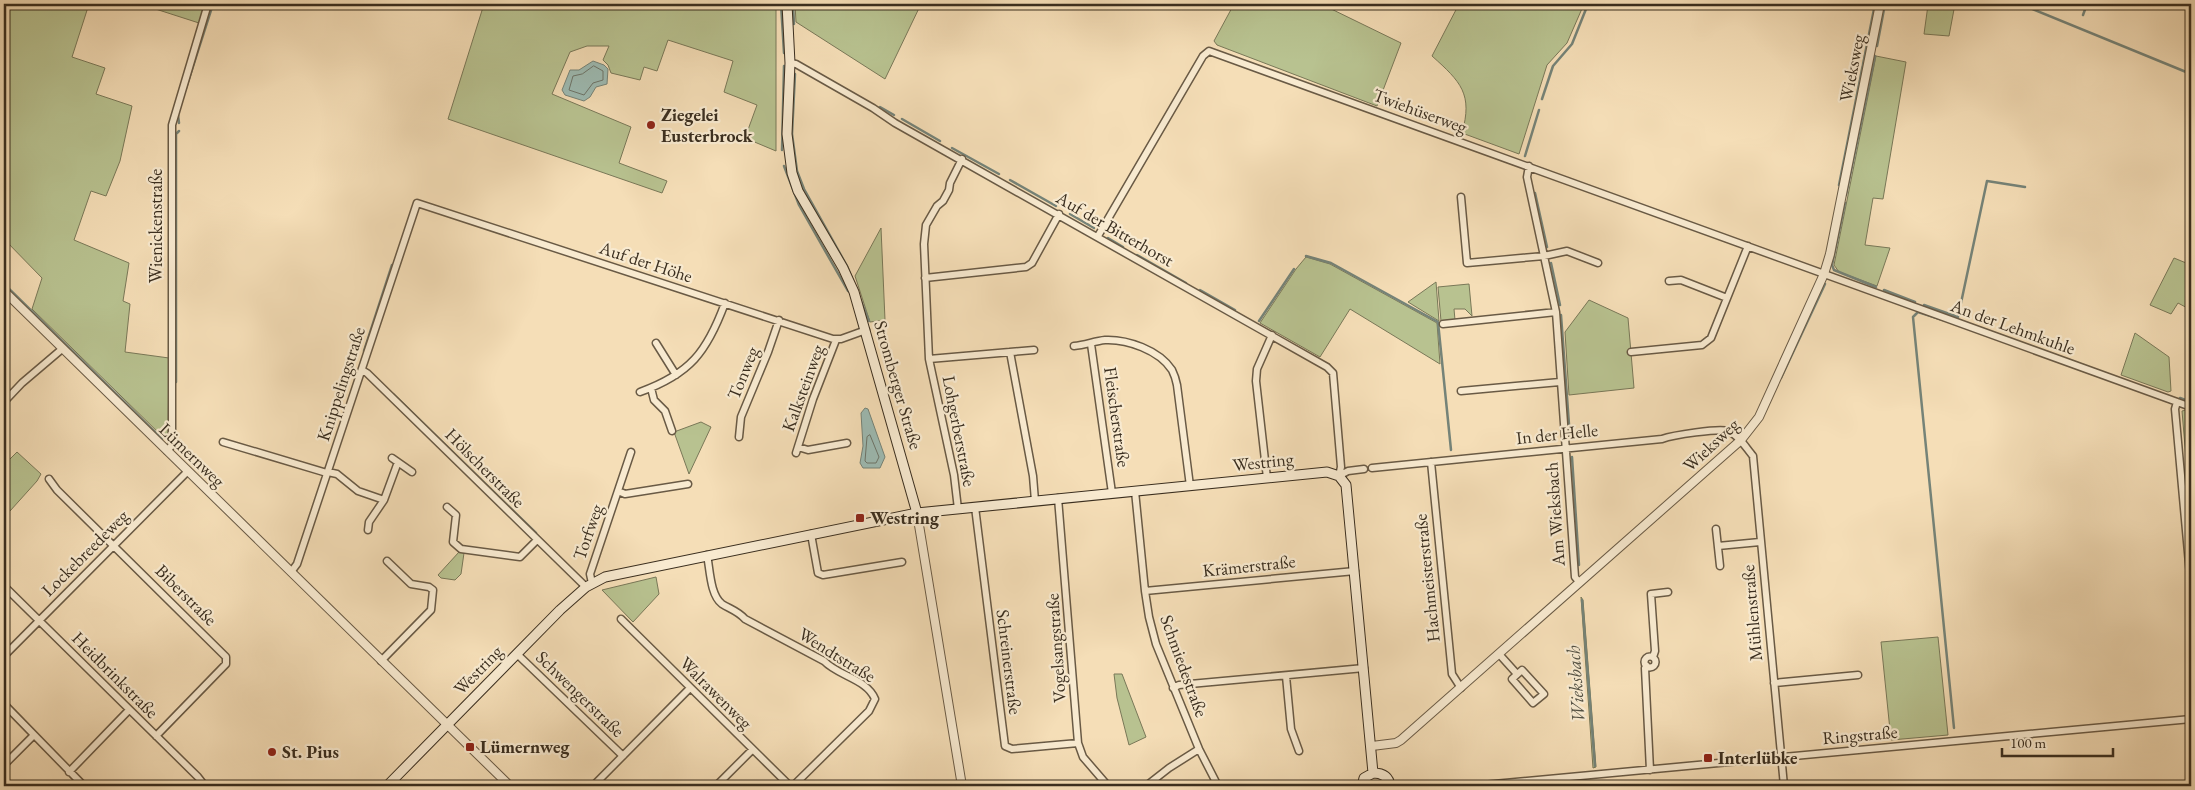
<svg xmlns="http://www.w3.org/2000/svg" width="2195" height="790" font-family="'EB Garamond',serif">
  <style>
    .green { fill: #b8c290; stroke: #797858 }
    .water { fill: #9dbbb3; stroke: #758378 }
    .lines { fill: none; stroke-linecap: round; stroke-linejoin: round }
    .shore { stroke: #6c7469; stroke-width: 1 }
    .stream { stroke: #758378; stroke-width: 2.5 }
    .minor-casing { stroke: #695a45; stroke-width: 9 }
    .tertiary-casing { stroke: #695a45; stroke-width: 10 }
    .secondary-casing { stroke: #3a2e1f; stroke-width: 11 }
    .minor { stroke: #f8ead0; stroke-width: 6 }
    .tertiary { stroke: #f8ead0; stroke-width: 8 }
    .secondary { stroke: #f8ead0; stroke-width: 9 }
    .poi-dot { fill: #8f2418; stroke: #f8ead0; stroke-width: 2 }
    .labels { text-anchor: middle; stroke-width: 4.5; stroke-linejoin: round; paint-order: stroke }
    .street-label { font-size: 18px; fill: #3a2e1f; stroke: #f8ead0 }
    .poi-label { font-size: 18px; font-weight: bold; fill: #3a2e1f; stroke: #f8ead0; text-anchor: start }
    .water-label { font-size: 19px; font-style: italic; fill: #535144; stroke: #f8ead0 }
  </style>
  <rect width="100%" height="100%" fill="#f5deb7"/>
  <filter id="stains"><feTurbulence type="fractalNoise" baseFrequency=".004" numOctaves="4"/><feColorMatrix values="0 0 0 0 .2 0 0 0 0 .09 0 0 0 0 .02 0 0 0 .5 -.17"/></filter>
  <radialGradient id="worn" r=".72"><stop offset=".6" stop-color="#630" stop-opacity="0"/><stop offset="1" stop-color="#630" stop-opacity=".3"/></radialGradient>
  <path class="green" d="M 4,4 L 89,4 L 72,57 L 105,68 L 96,94 L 132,106 L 120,161 L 106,196 L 91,191 L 74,240 L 129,263 L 123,301 L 130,304 L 125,352 L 169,358 L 168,437 L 165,439 L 32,309 L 42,278 L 4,239 Z
    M 140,4 L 206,4 L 199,23 Z
    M 484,4 L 776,4 L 776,151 L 745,138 L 757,105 L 724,92 L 733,61 L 668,40 L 657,71 L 644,67 L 640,80 L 611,73 L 608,65 L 603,60 L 609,46 L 587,46 L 570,52 L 552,94 L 631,127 L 619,163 L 667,181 L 662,193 L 448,119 Z
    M 795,4 L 921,4 L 885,79 L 796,22 Z
    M 1234,4 L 1321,4 L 1401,43 L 1377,106 L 1217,45 L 1214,41 Z
    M 1459,4 L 1584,4 L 1567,43 L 1547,65 L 1519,154 L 1462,133 C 1473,94 1461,82 1432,56 Z
    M 1926,4 L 1955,4 L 1949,36 L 1924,34 L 1928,5 Z
    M 1876,56 L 1906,62 L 1883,199 L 1873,198 L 1865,245 L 1890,248 L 1877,286 L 1839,272 L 1834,265 Z
    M 881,228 L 885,320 L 870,322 L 855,276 Z
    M 1306,257 L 1330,264 L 1437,323 L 1440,364 L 1350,309 L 1320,357 L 1260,323 L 1296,269 Z
    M 2174,258 L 2191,265 L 2191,310 L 2178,303 L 2171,314 L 2150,305 Z
    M 1436,282 L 1439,321 L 1408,302 Z
    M 1469,284 L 1472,316 L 1465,309 L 1454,309 L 1455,320 L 1441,321 L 1438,287 Z
    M 1589,300 L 1628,318 L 1634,388 L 1569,395 L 1565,332 Z
    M 2135,333 L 2169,357 L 2171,391 L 2168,392 L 2121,375 Z
    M 2186,410 L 2191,412 L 2191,518 L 2182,411 Z
    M 701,422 L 711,427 L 689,474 L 674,432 Z
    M 17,452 L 41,474 L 37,481 L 10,511 L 4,505 L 4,465 Z
    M 459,552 L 464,553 L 461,574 L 455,580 L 441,578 L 438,575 Z
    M 656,577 L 659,594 L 633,622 L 602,590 Z
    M 1581,597 L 1583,600 L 1596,767 L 1593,768 Z
    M 1938,637 L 1948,735 L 1891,740 L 1881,642 Z
    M 1114,674 L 1122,674 L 1146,737 L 1129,745 L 1117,698 Z"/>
  <path class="water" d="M 593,61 L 604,65 L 608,69 L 607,84 L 596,87 L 590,97 L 584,101 L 565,95 L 562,90 L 570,70 L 579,70 Z
    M 865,408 L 868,409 L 885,457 L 880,468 L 863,468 L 860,463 L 863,446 L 861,413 Z"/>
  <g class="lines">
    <path class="shore" d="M 594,66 L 603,71 L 603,80 L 593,83 L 584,95 L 569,90 L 573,76 L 582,74 Z
      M 870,435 L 879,457 L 876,463 L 867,463 L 865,461 L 867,437 Z"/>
    <path class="stream" d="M 781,4 L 784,53
      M 793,4 L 794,24
      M 2020,4 L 2191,74
      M 1457,6 L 1458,4
      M 2083,15 L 2087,4
      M 1877,46 L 1885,4
      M 795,74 L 792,134 L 797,171 L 804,189 L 847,266 L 869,321
      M 186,88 L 213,4
      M 1542,99 L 1553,66 L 1572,44 L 1588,4
      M 880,107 L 894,115
      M 178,115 L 179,123
      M 902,119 L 940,141
      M 952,148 L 999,174
      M 782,150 L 784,66
      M 1525,156 L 1539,110
      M 784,166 L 799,205 L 848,291
      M 1010,180 L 1056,206
      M 1839,185 L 1874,9
      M 1535,193 L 1547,247
      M 1846,195 L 1875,56
      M 1845,203 L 1832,265 L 1834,270 L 1876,287
      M 1070,214 L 1094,228
      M 1108,238 L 1123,247
      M 1137,255 L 1186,283
      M 1306,256 L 1331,263 L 1438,322 L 1451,450
      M 1551,263 L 1560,305
      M 4,284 L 162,439
      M 1200,290 L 1235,310
      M 1884,290 L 1915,302
      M 1924,305 L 1958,317 L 1987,181 L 2025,187
      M 1561,315 L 1570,438
      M 1943,320 L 1918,312 L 1913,317 L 1954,728
      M 1259,321 L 1294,269
      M 364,351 L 392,265
      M 1781,378 L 1825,284
      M 176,382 L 176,134 L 179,131
      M 393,394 L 536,533
      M 2180,398 L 2191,402
      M 1572,457 L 1579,565
      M 2185,474 L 2191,540
      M 1582,600 L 1595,766"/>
    <g class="minor-casing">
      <path id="minor" d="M 790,63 L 796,64 L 873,108 L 895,123 L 1327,367 L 1333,373 L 1341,467 L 1339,476
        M 1529,166 L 1527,177 L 1556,312 L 1575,577 L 1579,582
        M 1461,197 L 1467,263 L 1544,256 L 1567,251 L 1598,263
        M 1098,236 L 1203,56 L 1209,51 L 2191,407
        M 925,278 L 1026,267 L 1032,263 L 1059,214
        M 1669,281 L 1681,280 L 1727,298
        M 1443,324 L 1556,312
        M 656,343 L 676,375
        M 1091,344 L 1112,493
        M 1074,346 C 1085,345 1095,341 1105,340 C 1127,339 1159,350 1172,370 C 1174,374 1176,380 1177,385 L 1190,486
        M 1010,352 L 1033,476 L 1035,501
        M 1631,352 L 1702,345 L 1711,338 L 1748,246
        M 929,359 L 1034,350
        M 362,370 L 367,373 L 586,587
        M 651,388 L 654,400 L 665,411 L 672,431
        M 1461,391 L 1560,382
        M 640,392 C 690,374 707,352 725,303
        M 4,402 L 22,383 L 62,349
        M 2177,402 L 2175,409 L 2191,586
        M 739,437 L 741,417 L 768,352 L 779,320
        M 223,442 L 327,473
        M 798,447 L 808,450 L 847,443
        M 167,451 L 172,445 L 172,125 L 208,4
        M 796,453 L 813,399 L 836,340
        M 392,458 L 412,472
        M 1431,462 L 1452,674 L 1461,688
        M 1372,468 L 1662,439 C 1673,435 1719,428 1728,431 C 1739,435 1746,448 1753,456 L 1784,786
        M 328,472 L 337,474 L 358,491 L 384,500
        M 1339,476 L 1348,471 L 1364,469
        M 1267,478 L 1256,381 L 1257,369 L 1272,335
        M 49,479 L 57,490 L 226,657 L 226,664 L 156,736
        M 618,491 L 625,494 L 688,484
        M 1135,491 L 1145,591 L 1149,617 L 1156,644 L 1199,749 L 1218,786
        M 1058,498 L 1078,743 L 1083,757 L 1108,786
        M 447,507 L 456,515 L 453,542 L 461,549 L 520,557 L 537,540
        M 975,507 L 1005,746 L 1012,749 L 1078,743
        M 958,509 L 954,475 L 929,359 L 924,244 L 926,225 L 937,206 L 943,201 L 949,190 L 950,183 L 962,159
        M 1716,529 L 1720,566
        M 368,530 L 369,522 L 384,500 L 398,462
        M 811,534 L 818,573 L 823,575 L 902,562
        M 1718,546 L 1760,542
        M 707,555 C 710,569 710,595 722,604 C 730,609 738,611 745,619 L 824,661 C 838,676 867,679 875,699 L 869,711 L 793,786
        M 291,572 L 297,564 L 417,203 L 833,339 L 841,339 L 866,330
        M 592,583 L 590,574 L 631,452
        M 4,586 L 198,777 L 205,786
        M 1145,591 L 1355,571
        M 621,619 L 790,786
        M 517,654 L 623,756
        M 1499,654 L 1517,674
        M 4,656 L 188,471
        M1644.5 662a5.5 5.5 0 1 1 11 0a5.5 5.5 0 1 1-11 0Z
        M 1653,657 L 1655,651 L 1651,594 L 1668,592
        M 381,661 L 431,610 L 433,590 L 429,587 L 411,584 L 387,561
        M 1647,666 L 1645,668 L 1650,770
        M 1522,670 L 1544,694 L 1533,703 L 1512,679 Z
        M 1286,676 L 1291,729 L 1299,751
        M 1774,683 L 1858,675
        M 1173,688 L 1179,685 L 1364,668
        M 4,704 L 84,786
        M 4,765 L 34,735
        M 69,772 L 129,710
        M 593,786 L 690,688
        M 716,786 L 752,750
        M 1146,786 L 1169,768 L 1199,749
        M 1472,786 L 2191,719"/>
    </g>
    <g class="tertiary-casing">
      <path id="tertiary" d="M 4,291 L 510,786
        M 917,513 L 962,786
        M 1372,746 L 1396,743 L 1401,740 L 1741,440 L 1759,417 L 1824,274 L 1830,254 L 1880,4"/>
    </g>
    <g class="secondary-casing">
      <path id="secondary" d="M 787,4 L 790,63 L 787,134 L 792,173 L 798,191 L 843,268 L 854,292 L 917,513
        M 387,786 L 560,610 L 586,587 L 605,577 L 917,513 L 1327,472 L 1339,476 L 1346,485 L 1373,773
        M 1362,786 L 1364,778 L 1373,773 C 1383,773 1389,777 1390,786"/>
    </g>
    <use href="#minor" class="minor"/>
    <use href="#tertiary" class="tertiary"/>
    <use href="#secondary" class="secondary"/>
  </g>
  <g class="poi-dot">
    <circle cx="651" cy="125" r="5"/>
    <rect x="855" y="513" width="10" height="10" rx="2.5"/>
    <rect x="465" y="742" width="10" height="10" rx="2.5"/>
    <circle cx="272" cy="752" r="5"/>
    <rect x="1703" y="753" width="10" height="10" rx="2.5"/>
  </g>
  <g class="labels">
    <g class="street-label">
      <text transform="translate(1852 68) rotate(-79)" y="6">Wieksweg</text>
      <text transform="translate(1420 111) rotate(20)" y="6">Twiehüserweg</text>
      <text transform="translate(156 226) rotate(-90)" y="6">Wienickenstraße</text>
      <text transform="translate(1115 229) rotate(30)" y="6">Auf der Bitterhorst</text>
      <text transform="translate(646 262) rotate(18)" y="6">Auf der Höhe</text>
      <text transform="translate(2013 327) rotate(20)" y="6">An der Lehmkuhle</text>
      <text transform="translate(743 373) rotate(-68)" y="6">Tonweg</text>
      <text transform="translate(341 384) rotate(-72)" y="6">Knippelingstraße</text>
      <text transform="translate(898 385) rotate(74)" y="6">Stromberger Straße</text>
      <text transform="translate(803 388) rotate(-70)" y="6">Kalksteinweg</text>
      <text transform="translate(1117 417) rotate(82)" y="6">Fleischerstraße</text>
      <text transform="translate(959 431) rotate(79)" y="6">Lohgerberstraße</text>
      <text transform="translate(1557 434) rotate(-6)" y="6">In der Helle</text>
      <text transform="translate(1711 445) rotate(-43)" y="6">Wieksweg</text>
      <text transform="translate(192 455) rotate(44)" y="6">Lümernweg</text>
      <text transform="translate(1263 462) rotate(-6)" y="6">Westring</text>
      <text transform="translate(485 468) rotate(45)" y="6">Hölscherstraße</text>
      <text transform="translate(1555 514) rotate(-94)" y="6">Am Wieksbach</text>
      <text transform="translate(588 532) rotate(-71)" y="6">Torfweg</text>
      <text transform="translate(85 553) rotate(-45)" y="6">Lockebreedeweg</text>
      <text transform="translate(1249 566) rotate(-6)" y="6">Krämerstraße</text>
      <text transform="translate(1427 578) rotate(-96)" y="6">Hachmeisterstraße</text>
      <text transform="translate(186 595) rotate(45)" y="6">Biberstraße</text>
      <text transform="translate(1752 613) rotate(-95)" y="6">Mühlenstraße</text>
      <text transform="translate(1056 648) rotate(-94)" y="6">Vogelsangstraße</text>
      <text transform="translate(837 655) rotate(32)" y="6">Wendtstraße</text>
      <text transform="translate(1009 662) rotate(83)" y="6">Schreinerstraße</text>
      <text transform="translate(1184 666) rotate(70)" y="6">Schmiedestraße</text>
      <text transform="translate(478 670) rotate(-46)" y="6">Westring</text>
      <text transform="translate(115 675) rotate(45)" y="6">Heidbrinkstraße</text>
      <text transform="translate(716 693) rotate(45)" y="6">Walrawenweg</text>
      <text transform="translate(580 694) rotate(44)" y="6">Schwengerstraße</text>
      <text transform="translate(1860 735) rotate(-5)" y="6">Ringstraße</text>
    </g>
    <g class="poi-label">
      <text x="661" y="121">Ziegelei<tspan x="661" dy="21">Eusterbrock</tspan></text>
      <text x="870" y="524">Westring</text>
      <text x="480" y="753">Lümernweg</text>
      <text x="282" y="758">St. Pius</text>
      <text x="1718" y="764">Interlübke</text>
    </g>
    <g class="water-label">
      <text transform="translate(1575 684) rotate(-94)" y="7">Wieksbach</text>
    </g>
  </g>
  <rect width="2195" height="790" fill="none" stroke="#f5deb7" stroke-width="20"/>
  <rect x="5" y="5" width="2185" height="780" fill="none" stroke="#3a2e1f" stroke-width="2.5"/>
  <rect x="10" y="10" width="2175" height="770" fill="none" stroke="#3a2e1f"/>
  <path d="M2002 748v8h111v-8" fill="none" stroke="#3a2e1f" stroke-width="2.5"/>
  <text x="2010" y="748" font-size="15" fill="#3a2e1f" stroke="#f8ead0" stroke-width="4" paint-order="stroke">100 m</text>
  <rect width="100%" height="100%" filter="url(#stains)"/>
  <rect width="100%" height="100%" fill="url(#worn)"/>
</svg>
